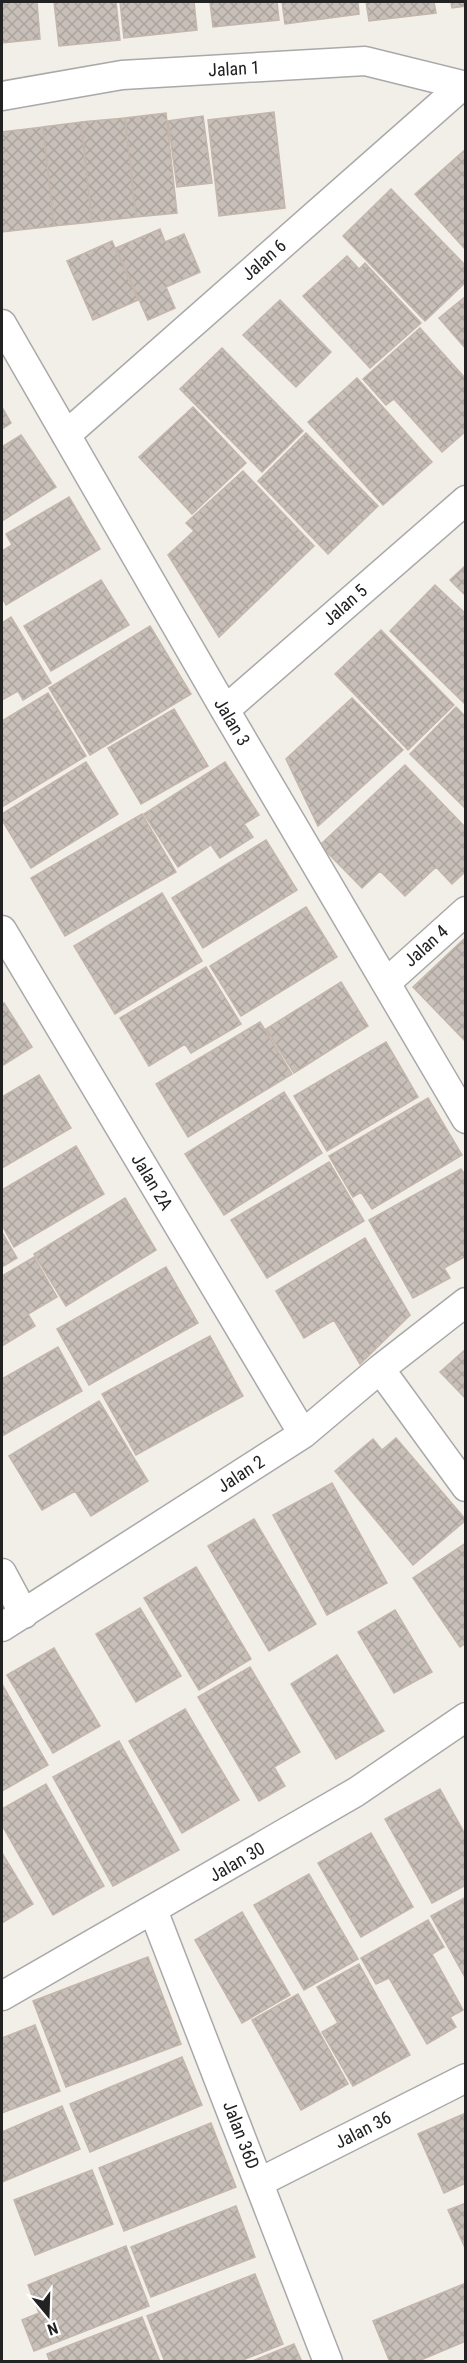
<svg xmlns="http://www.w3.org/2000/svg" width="467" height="2363" font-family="'Roboto Condensed',sans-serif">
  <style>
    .building { fill: url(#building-cross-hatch); stroke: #c4b6ab; stroke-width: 1.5 }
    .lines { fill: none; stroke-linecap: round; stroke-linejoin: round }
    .street-casing { stroke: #a9a9a9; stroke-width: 31 }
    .street { stroke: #fff; stroke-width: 28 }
    .labels { text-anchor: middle; stroke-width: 5; stroke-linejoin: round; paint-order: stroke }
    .street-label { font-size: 18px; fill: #222; stroke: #fff }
  </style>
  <defs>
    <pattern id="building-cross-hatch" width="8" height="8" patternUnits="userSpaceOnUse" patternTransform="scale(1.5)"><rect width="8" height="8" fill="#c7bfb8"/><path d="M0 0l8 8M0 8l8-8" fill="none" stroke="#aba49e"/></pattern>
  </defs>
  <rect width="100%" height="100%" fill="#f2efe9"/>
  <path class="building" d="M 2,2 L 37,2 L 40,39 L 2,43 Z
    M 54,2 L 116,2 L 120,40 L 59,46 Z
    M 120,2 L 194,2 L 197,30 L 124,38 Z
    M 210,2 L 277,2 L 279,20 L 213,27 Z
    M 282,2 L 358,2 L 359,14 L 285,24 Z
    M 366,2 L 434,2 L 436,13 L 369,21 Z
    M 451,2 L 466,2 L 466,6 L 452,8 Z
    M 274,112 L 285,208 L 219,216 L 208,120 Z
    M 166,113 L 177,213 L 136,217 L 125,118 Z
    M 203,116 L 212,183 L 177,187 L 168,121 Z
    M 125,118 L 136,217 L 92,222 L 81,122 Z
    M 81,122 L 92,222 L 54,226 L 43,127 Z
    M 43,127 L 54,226 L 2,232 L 2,132 Z
    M 466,149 L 466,250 L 415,194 Z
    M 391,189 L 466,266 L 466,282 L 425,321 L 343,236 Z
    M 160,229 L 165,242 L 184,234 L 200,272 L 166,287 L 175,308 L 148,320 L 116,248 Z
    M 112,241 L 138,300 L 93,320 L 67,261 Z
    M 347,256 L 359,269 L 365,263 L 421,323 L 370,368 L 303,296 Z
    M 466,296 L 466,349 L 439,318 Z
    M 280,300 L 331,352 L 296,387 L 243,335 Z
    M 420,328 L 466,379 L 466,431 L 442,452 L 394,399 L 386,405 L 363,379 Z
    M 222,348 L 303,431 L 262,472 L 180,389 Z
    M 357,378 L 432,462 L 383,505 L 308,422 Z
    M 2,407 L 11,423 L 2,429 Z
    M 193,407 L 246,463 L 192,514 L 139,457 Z
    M 306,433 L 378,506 L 328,554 L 258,481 Z
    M 21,435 L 56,487 L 2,521 L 2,447 Z
    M 243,471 L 314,546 L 219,637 L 168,555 L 194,531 L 186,523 Z
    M 69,497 L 100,549 L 6,605 L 2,597 L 2,551 L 12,545 L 6,534 Z
    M 466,565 L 466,596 L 450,580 Z
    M 101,580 L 129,625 L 51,671 L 24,626 Z
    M 435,585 L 466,614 L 465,704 L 390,631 Z
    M 11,617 L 51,683 L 23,700 L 18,691 L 2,700 L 2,623 Z
    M 150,626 L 191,694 L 90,755 L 49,688 Z
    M 381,630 L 454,705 L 408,750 L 335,674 Z
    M 48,693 L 86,756 L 2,807 L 2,721 Z
    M 352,698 L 403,750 L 318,826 L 286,759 Z
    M 456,707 L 466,717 L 466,809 L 410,754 Z
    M 174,709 L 208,766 L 141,804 L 108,748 Z
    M 86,762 L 118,814 L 31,868 L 2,820 L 2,814 Z
    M 225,762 L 259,815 L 244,824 L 253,837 L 220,858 L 211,845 L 178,867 L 144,814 Z
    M 405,765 L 466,828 L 466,871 L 452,884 L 436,867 L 405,896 L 380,871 L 362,888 L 320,845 Z
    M 142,814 L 176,872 L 65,936 L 31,878 Z
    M 266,840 L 297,890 L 203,948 L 172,898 Z
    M 162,893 L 202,961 L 115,1014 L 74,946 Z
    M 306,907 L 337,957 L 241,1016 L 210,966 Z
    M 465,938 L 466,938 L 466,1042 L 413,987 Z
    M 206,967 L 241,1024 L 191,1053 L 185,1044 L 149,1066 L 120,1018 Z
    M 341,982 L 368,1026 L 294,1073 L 266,1029 Z
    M 4,1003 L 32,1047 L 2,1066 L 2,1004 Z
    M 260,1022 L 292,1074 L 188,1137 L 156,1084 Z
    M 386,1042 L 418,1097 L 327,1151 L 294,1096 Z
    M 39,1075 L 71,1128 L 2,1168 L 2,1097 Z
    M 284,1092 L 322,1153 L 224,1215 L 185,1154 Z
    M 428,1098 L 462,1155 L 372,1209 L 361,1192 L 353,1197 L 329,1156 Z
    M 76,1146 L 104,1194 L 14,1247 L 2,1225 L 2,1190 Z
    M 329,1162 L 364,1221 L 267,1278 L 231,1220 Z
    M 461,1169 L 466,1176 L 466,1256 L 444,1268 L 450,1278 L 413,1298 L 369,1220 Z
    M 125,1198 L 156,1250 L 66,1306 L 34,1254 Z
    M 2,1232 L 17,1258 L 2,1267 Z
    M 365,1238 L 410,1315 L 360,1364 L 334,1320 L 304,1338 L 276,1291 Z
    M 34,1257 L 57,1297 L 28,1314 L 35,1326 L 2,1346 L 2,1276 Z
    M 166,1267 L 198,1323 L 89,1385 L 57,1329 Z
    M 210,1336 L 243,1396 L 136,1455 L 102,1394 Z
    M 58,1347 L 82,1391 L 2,1436 L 2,1379 Z
    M 466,1349 L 466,1399 L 440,1372 Z
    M 99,1401 L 148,1481 L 91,1516 L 75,1491 L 42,1510 L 9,1456 Z
    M 396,1438 L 466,1520 L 413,1565 L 335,1471 L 373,1439 L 382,1450 Z
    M 332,1483 L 387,1583 L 327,1615 L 273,1515 Z
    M 254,1519 L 316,1624 L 269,1651 L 208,1546 Z
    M 466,1543 L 466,1643 L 460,1647 L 413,1578 Z
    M 196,1567 L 251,1659 L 199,1690 L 144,1598 Z
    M 140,1608 L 181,1676 L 136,1702 L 96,1634 Z
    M 395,1610 L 432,1672 L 394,1693 L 358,1632 Z
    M 54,1648 L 100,1726 L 53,1753 L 7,1675 Z
    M 337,1655 L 384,1731 L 336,1759 L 291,1684 Z
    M 250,1667 L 300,1752 L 274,1767 L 285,1786 L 259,1801 L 198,1697 Z
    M 2,1684 L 48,1765 L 2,1791 Z
    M 185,1709 L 239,1800 L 182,1833 L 129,1741 Z
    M 119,1741 L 179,1850 L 113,1886 L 53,1777 Z
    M 46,1784 L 104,1886 L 53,1915 L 2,1825 L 2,1809 Z
    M 440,1789 L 466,1836 L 466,1885 L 432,1903 L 385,1819 Z
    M 371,1833 L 413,1907 L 361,1937 L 318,1863 Z
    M 2,1853 L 33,1904 L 2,1923 Z
    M 309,1874 L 358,1959 L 304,1990 L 254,1905 Z
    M 466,1897 L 466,1979 L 431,1916 Z
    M 242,1912 L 290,1995 L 242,2023 L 195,1940 Z
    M 428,1920 L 444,1947 L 432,1954 L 463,2010 L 450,2017 L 456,2027 L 427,2044 L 389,1978 L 376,1984 L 361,1958 Z
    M 148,1957 L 181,2044 L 66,2087 L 33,2001 Z
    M 359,1964 L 410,2055 L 353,2086 L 322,2032 L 338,2023 L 317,1987 Z
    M 298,1994 L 348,2084 L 301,2110 L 252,2020 Z
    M 35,2025 L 60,2091 L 2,2113 L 2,2038 Z
    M 182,2057 L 202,2105 L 90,2152 L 70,2104 Z
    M 62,2106 L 80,2149 L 2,2182 L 2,2132 Z
    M 466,2113 L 466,2183 L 444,2193 L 418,2134 Z
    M 211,2123 L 236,2187 L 124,2231 L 99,2168 Z
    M 92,2170 L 113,2224 L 35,2255 L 14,2200 Z
    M 466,2203 L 466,2250 L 448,2210 Z
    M 236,2206 L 255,2257 L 151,2297 L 131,2247 Z
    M 126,2246 L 149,2306 L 34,2351 L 22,2320 L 39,2313 L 28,2285 Z
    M 255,2274 L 283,2344 L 238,2362 L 165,2362 L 147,2316 Z
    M 466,2283 L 466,2341 L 416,2362 L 390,2362 L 373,2321 Z
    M 142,2317 L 160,2362 L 50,2362 L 47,2354 Z
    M 294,2344 L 302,2362 L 250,2362 Z"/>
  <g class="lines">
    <g class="street-casing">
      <path id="street" d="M 2,96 L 122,75 L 365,61 L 466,86
        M 2,324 L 225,710 L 466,1119
        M 66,435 L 463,85
        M 225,710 L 466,500
        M 2,930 L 303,1434
        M 387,982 L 466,911
        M 380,1369 L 466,1487
        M 2,1573 L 24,1614
        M 2,1627 L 303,1434 L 380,1369 L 466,1302
        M 153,1910 L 328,2362
        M 2,1996 L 356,1792 L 466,1717
        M 260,2182 L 466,2078"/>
    </g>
    <use href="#street" class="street"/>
  </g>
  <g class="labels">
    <g class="street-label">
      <text transform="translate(234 69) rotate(-3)" y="6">Jalan 1</text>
      <text transform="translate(264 260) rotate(-41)" y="6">Jalan 6</text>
      <text transform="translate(345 605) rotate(-41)" y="6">Jalan 5</text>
      <text transform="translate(232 722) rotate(59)" y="6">Jalan 3</text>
      <text transform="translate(426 946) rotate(-42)" y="6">Jalan 4</text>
      <text transform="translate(152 1182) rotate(59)" y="6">Jalan 2A</text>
      <text transform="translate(241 1474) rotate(-33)" y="6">Jalan 2</text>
      <text transform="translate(237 1862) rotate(-30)" y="6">Jalan 30</text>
      <text transform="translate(363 2130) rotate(-27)" y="6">Jalan 36</text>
      <text transform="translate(241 2135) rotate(69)" y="6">Jalan 36D</text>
    </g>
  </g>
  <rect width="467" height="2363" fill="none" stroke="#222222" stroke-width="6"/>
  <g transform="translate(48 2315) rotate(161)" stroke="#ffffff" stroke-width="4.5" paint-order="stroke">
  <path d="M0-4.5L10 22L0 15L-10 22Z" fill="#222222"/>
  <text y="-9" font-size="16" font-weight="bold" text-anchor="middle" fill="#222222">N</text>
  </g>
</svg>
